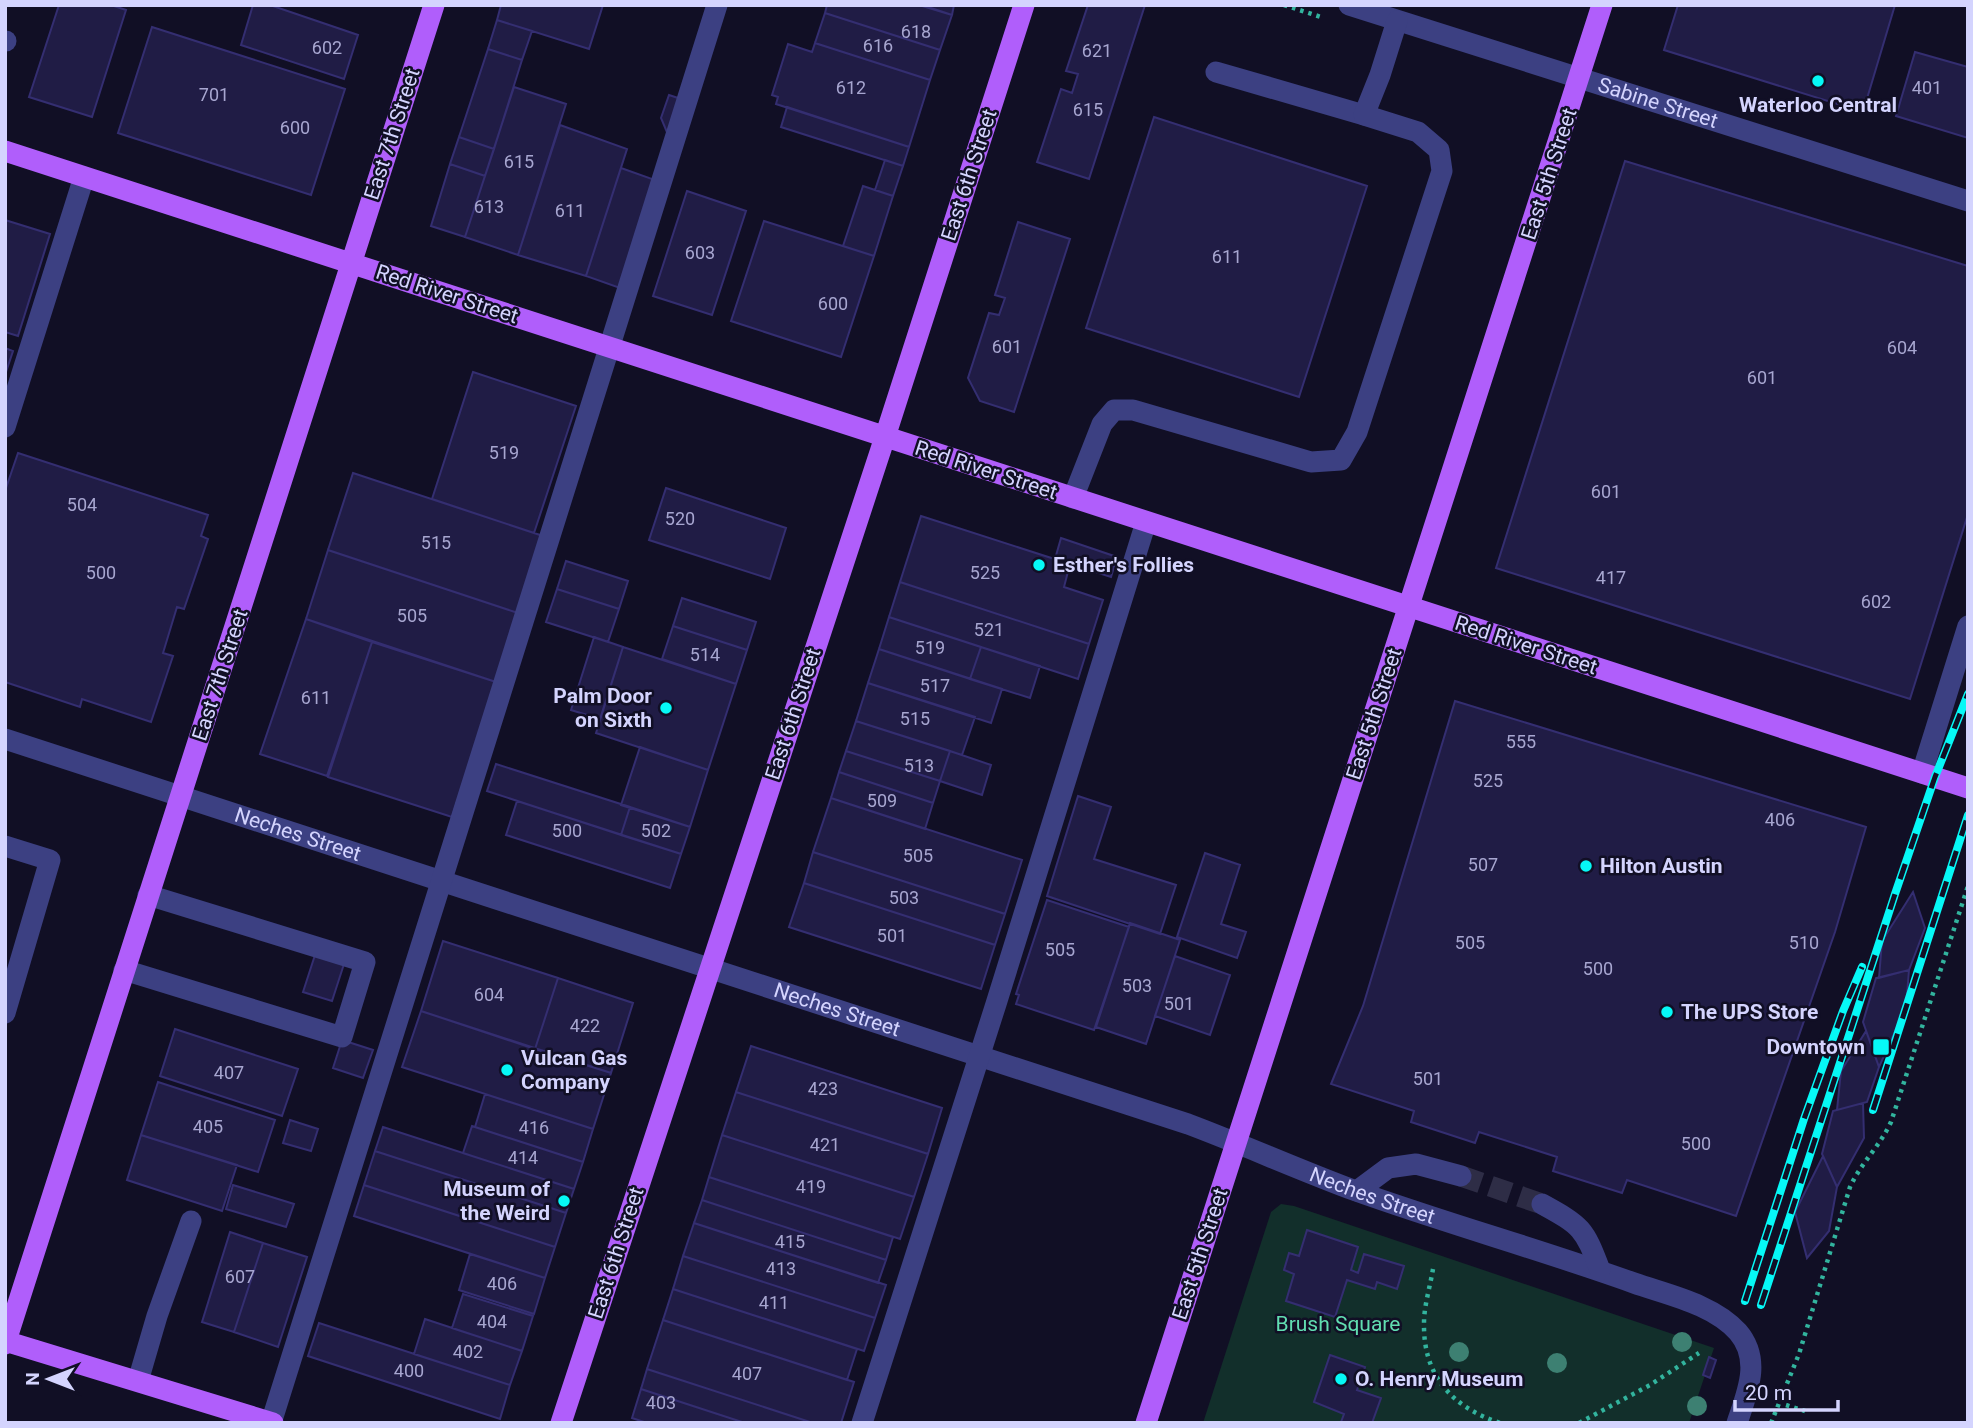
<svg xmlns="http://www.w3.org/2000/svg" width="1973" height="1428" font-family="Roboto,sans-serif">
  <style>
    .green { fill: #122f2b }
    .building { fill: #201c45; stroke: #342e71; stroke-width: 2 }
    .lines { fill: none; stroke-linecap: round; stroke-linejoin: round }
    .minor-tunnel { stroke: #2e2d46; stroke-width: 21; stroke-dasharray: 21 10; stroke-linecap: butt }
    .path { stroke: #32b49e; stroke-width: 4.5; stroke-dasharray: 3.5 5; stroke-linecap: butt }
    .minor { stroke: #3c4082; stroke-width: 21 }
    .major { stroke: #b05efb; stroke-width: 21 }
    .rail-casing { stroke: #06f8f6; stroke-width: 8 }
    .rail { stroke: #110f25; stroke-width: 5; stroke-dasharray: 16; stroke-linecap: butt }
    .tree { fill: #3d8072 }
    .poi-dot { fill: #06f8f6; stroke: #110f25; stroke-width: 2.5 }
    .labels { text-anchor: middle; stroke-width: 5; stroke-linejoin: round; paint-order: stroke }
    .number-label { font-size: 18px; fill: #a7a6d0 }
    .street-label { font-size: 21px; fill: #d4d4fe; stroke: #110f25 }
    .poi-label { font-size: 21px; font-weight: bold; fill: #d4d4fe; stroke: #110f25; text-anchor: start }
    .park-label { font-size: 21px; fill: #61ddb1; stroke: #110f25 }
  </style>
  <rect width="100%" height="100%" fill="#110f25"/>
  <path class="green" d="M 1281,1204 L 1294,1206 L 1714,1348 L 1689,1423 L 1203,1423 L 1271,1212 Z"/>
  <path class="building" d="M 59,5 L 111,5 L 126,10 L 92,117 L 29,97 Z
    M 253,5 L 270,5 L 358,35 L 344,79 L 241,45 Z
    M 501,5 L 603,5 L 589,49 L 497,20 Z
    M 827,5 L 919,5 L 952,15 L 940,50 L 825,13 Z
    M 922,5 L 954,5 L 952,15 Z
    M 1088,5 L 1145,5 L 1089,179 L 1037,162 L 1061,89 L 1072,93 L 1078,74 L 1066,71 Z
    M 1678,5 L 1895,5 L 1863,112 L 1664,50 Z
    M 825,13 L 940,50 L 930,80 L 815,43 Z
    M 497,20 L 532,31 L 522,60 L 488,49 Z
    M 152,27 L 345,89 L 311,195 L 118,133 Z
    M 815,43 L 930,80 L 909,147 L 776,104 L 778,97 L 772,95 L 788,44 L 812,52 Z
    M 488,49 L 522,60 L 494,149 L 459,137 Z
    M 1915,52 L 1968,67 L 1968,138 L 1896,116 Z
    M 514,87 L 566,104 L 518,255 L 465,237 Z
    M 669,95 L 681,99 L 669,137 L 661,118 Z
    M 787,107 L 909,147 L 903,166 L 781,127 Z
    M 1154,117 L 1367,186 L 1299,397 L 1086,328 Z
    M 560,125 L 627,149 L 586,276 L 518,255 Z
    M 459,137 L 494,149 L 485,176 L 450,164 Z
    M 885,160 L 903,166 L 893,196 L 875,190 Z
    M 1625,161 L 1968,266 L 1968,514 L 1910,699 L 1496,568 Z
    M 450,164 L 485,176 L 465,237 L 431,226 Z
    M 621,168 L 655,180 L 620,288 L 586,276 Z
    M 863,186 L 893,196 L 874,256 L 843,246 Z
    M 687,191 L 746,211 L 712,315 L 653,296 Z
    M 5,220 L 50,234 L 18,336 L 5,332 Z
    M 764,221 L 874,256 L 841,357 L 731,321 Z
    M 1018,222 L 1070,239 L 1014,412 L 980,401 L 968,378 L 989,313 L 999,315 L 1005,298 L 995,295 Z
    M 5,348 L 13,351 L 5,375 Z
    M 473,372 L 576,406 L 534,533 L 432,499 Z
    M 18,453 L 208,515 L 201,536 L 208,539 L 184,609 L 177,607 L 163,653 L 173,656 L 151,722 L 82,699 L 80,707 L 5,682 L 5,491 Z
    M 353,473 L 543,536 L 518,613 L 328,550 Z
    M 666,488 L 786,528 L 770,579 L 649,540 Z
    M 921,516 L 1070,564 L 1064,587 L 1103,600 L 1089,644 L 900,582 Z
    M 1061,538 L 1117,557 L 1111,577 L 1055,559 Z
    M 328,550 L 518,613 L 496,682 L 306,619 Z
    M 566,561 L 628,581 L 619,609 L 557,589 Z
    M 900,582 L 1089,644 L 1078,679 L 889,617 Z
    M 557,589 L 619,609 L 608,642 L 546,622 Z
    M 682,598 L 756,622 L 747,650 L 673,626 Z
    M 889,617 L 981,647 L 970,679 L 879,649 Z
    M 306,619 L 372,642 L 327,776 L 260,754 Z
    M 673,626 L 747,650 L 736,684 L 662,659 Z
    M 594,637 L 623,647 L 600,719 L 571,710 Z
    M 372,642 L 496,682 L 452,817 L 328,777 Z
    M 623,647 L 736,684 L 708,770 L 596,733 Z
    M 981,647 L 1040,666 L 1030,698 L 970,679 Z
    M 879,649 L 1002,689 L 991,723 L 868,683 Z
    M 868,683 L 975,717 L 962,755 L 856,721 Z
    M 1455,701 L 1866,827 L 1835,932 L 1736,1216 L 1627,1180 L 1622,1193 L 1553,1171 L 1557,1157 L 1479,1132 L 1475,1143 L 1411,1122 L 1414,1111 L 1331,1084 L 1363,1006 Z
    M 856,721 L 950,751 L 940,781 L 846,751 Z
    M 640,747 L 708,770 L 690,827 L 621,805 Z
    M 846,751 L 940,781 L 933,803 L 839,772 Z
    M 950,751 L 991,765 L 982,795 L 940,781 Z
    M 496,764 L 630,807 L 621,835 L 487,791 Z
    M 839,772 L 933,803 L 925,829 L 831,798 Z
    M 1078,796 L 1111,807 L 1094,859 L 1176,885 L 1160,934 L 1047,896 Z
    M 831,798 L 1022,860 L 1005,914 L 813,852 Z
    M 517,801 L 681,854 L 670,888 L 506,835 Z
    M 630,807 L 690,827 L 681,854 L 621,835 Z
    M 813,852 L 1005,914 L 995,945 L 804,883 Z
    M 1205,853 L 1240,865 L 1221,924 L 1246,932 L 1237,958 L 1177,937 Z
    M 804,883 L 995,945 L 981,989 L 789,927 Z
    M 1913,892 L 1925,928 L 1909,970 L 1879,978 L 1882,941 Z
    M 1047,900 L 1129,927 L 1094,1030 L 1016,1004 L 1019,995 L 1016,994 Z
    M 1130,923 L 1180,940 L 1146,1044 L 1096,1027 Z
    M 443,941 L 558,978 L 535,1049 L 421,1011 Z
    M 315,955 L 344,964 L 332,1001 L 303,992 Z
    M 1175,956 L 1230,975 L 1210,1035 L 1155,1016 Z
    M 1909,970 L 1906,1007 L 1879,1067 L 1863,1022 L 1876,978 Z
    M 558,978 L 633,1003 L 611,1073 L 535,1049 Z
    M 421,1011 L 611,1073 L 593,1129 L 402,1067 Z
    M 175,1029 L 298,1069 L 282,1116 L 160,1076 Z
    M 1866,1031 L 1879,1067 L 1867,1102 L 1837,1110 L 1841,1071 Z
    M 342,1040 L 373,1050 L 363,1078 L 333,1068 Z
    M 751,1046 L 942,1108 L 928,1154 L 736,1092 Z
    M 158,1082 L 275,1120 L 258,1172 L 141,1135 Z
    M 736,1092 L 928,1154 L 914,1197 L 722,1135 Z
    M 485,1094 L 593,1129 L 583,1162 L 475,1127 Z
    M 1863,1103 L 1864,1138 L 1837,1187 L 1822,1154 L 1833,1111 Z
    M 290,1120 L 318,1129 L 311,1151 L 283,1143 Z
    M 472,1126 L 583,1162 L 574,1189 L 463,1153 Z
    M 383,1127 L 574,1189 L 566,1213 L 375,1151 Z
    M 141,1135 L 237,1165 L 222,1211 L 127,1180 Z
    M 722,1135 L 914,1197 L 900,1239 L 709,1177 Z
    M 375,1151 L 566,1213 L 555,1247 L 364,1185 Z
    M 1823,1156 L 1837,1187 L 1829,1231 L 1807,1258 L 1795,1212 Z
    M 709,1177 L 893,1237 L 886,1260 L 702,1200 Z
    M 233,1185 L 294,1204 L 286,1227 L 226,1209 Z
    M 364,1185 L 555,1247 L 545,1278 L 354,1216 Z
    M 702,1200 L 886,1260 L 878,1283 L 694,1223 Z
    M 694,1223 L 886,1285 L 875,1318 L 683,1256 Z
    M 1307,1230 L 1358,1247 L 1351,1270 L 1358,1273 L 1364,1254 L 1404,1266 L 1397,1289 L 1377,1282 L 1375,1289 L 1347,1280 L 1335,1317 L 1286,1301 L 1294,1274 L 1284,1270 L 1289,1253 L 1299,1256 Z
    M 230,1232 L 263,1243 L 234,1332 L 202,1322 Z
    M 263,1243 L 307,1257 L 278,1347 L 234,1332 Z
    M 470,1254 L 545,1278 L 534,1314 L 459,1290 Z
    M 683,1256 L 875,1318 L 864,1351 L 673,1289 Z
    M 673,1289 L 857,1349 L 847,1380 L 663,1320 Z
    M 463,1294 L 533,1316 L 522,1351 L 452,1328 Z
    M 425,1319 L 522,1351 L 510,1385 L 414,1354 Z
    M 663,1320 L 854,1382 L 841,1423 L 813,1423 L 647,1369 Z
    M 319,1323 L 510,1385 L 500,1419 L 308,1356 Z
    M 1330,1355 L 1365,1367 L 1357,1390 L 1381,1398 L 1372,1423 L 1341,1422 L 1344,1414 L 1314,1402 Z
    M 1709,1357 L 1716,1360 L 1710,1378 L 1703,1375 Z
    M 647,1369 L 813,1423 L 745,1423 L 641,1389 Z
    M 641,1389 L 745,1423 L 647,1423 L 632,1418 Z"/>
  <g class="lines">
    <path class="minor-tunnel" d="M 1461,1176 L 1542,1204"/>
    <path class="path" d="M 1284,5 L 1324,18
      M 1433,1269 C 1430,1287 1424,1306 1424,1323 C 1423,1376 1452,1407 1500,1423
      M 1786,1405 L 1805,1411
      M 1579,1423 L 1650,1385 L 1699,1353
      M 1771,1423 L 1799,1354 L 1850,1187 C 1861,1163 1880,1146 1891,1122 L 1968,886"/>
    <g class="minor">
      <path id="s1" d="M 1349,5 L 1968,201"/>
      <path d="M 5,41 L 6,41"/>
      <path d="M 1216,72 L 1364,115"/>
      <path d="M 5,427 L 84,177"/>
      <path d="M 1073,498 L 1102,424 L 1114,410 L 1133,410 L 1311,462 L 1341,460 L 1357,432 L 1442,171 L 1439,150 L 1418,132 L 1364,115 L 1380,75 L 1397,21"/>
      <path id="s2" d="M 5,739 L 1188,1124 C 1244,1145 1299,1170 1356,1191 C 1448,1224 1542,1250 1634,1283 C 1668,1295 1713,1304 1738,1332 C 1762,1360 1747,1393 1737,1423"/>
      <path d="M 1922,773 L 1968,626"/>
      <path d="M 5,846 L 50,860 L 5,1013"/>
      <path d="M 124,970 L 342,1037 L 365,962 L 148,895"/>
      <path d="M 1357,1191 L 1388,1168 L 1416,1164 L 1461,1176"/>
      <path d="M 1542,1204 C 1582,1226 1584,1228 1600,1270"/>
      <path d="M 138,1381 L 157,1316 L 191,1221"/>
      <path d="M 271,1423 L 717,5"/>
      <path d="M 862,1423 L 996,1004 L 1146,522"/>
    </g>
    <path class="major" d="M 5,151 L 1968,788
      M 5,1341 L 273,1423
      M 5,1344 L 434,5
      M 561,1423 L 885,437 L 1024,5
      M 1146,1423 L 1602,5"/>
    <g class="rail-casing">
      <path id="rail" d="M 1873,1110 L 1968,815
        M 1745,1301 L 1804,1119 L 1843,1011 L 1862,967
        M 1761,1305 L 1895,894 L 1935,777 L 1968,694"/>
    </g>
    <use href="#rail" class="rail"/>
  </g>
  <g class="tree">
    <circle cx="1682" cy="1342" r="10"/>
    <circle cx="1459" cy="1352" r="10"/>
    <circle cx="1557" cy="1363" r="10"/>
    <circle cx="1697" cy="1406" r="10"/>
  </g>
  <g class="poi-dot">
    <circle cx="1818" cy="81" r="7"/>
    <circle cx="1039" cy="565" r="7"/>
    <circle cx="666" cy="708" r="7"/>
    <circle cx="1586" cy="866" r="7"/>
    <circle cx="1667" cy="1012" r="7"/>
    <rect x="1872" y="1038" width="18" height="18" rx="3.5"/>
    <circle cx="507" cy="1070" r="7"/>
    <circle cx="564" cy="1201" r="7"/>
    <circle cx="1341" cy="1379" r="7"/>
  </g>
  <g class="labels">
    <g class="number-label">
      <text x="916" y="38">618</text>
      <text x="878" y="52">616</text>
      <text x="327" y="54">602</text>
      <text x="1097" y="57">621</text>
      <text x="851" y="94">612</text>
      <text x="1927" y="94">401</text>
      <text x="214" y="101">701</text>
      <text x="1088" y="116">615</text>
      <text x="295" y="134">600</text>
      <text x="519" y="168">615</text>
      <text x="489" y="213">613</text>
      <text x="570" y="217">611</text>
      <text x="700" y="259">603</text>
      <text x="1227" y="263">611</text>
      <text x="833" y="310">600</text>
      <text x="1007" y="353">601</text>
      <text x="1902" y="354">604</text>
      <text x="1762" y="384">601</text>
      <text x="504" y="459">519</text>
      <text x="1606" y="498">601</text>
      <text x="82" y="511">504</text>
      <text x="680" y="525">520</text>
      <text x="436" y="549">515</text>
      <text x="101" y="579">500</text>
      <text x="985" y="579">525</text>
      <text x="1611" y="584">417</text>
      <text x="1876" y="608">602</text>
      <text x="412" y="622">505</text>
      <text x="989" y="636">521</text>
      <text x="930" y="654">519</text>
      <text x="705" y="661">514</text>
      <text x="935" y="692">517</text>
      <text x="316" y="704">611</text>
      <text x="915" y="725">515</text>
      <text x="1521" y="748">555</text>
      <text x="919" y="772">513</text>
      <text x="1488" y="787">525</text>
      <text x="882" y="807">509</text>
      <text x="1780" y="826">406</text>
      <text x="567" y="837">500</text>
      <text x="656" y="837">502</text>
      <text x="918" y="862">505</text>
      <text x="1483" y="871">507</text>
      <text x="904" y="904">503</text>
      <text x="892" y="942">501</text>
      <text x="1470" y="949">505</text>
      <text x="1804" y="949">510</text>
      <text x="1060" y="956">505</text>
      <text x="1598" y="975">500</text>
      <text x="1137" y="992">503</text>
      <text x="489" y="1001">604</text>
      <text x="1179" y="1010">501</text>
      <text x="585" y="1032">422</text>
      <text x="229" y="1079">407</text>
      <text x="1428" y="1085">501</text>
      <text x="823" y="1095">423</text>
      <text x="208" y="1133">405</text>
      <text x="534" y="1134">416</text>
      <text x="1696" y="1150">500</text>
      <text x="825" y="1151">421</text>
      <text x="523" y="1164">414</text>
      <text x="811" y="1193">419</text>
      <text x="790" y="1248">415</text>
      <text x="781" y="1275">413</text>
      <text x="240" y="1283">607</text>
      <text x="502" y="1290">406</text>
      <text x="774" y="1309">411</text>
      <text x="492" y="1328">404</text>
      <text x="468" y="1358">402</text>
      <text x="409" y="1377">400</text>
      <text x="747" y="1380">407</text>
      <text x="661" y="1409">403</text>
    </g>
    <g class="street-label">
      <text dy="7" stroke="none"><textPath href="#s1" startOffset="324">Sabine Street</textPath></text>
      <text transform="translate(392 134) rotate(-72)" y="7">East 7th Street</text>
      <text transform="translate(1549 174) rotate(-72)" y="7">East 5th Street</text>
      <text transform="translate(969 175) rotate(-72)" y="7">East 6th Street</text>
      <text transform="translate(447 294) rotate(18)" y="7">Red River Street</text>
      <text transform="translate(986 470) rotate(18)" y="7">Red River Street</text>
      <text transform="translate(1526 645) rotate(18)" y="7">Red River Street</text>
      <text transform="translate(220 675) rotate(-72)" y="7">East 7th Street</text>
      <text transform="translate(793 714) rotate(-72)" y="7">East 6th Street</text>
      <text transform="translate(1374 714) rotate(-72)" y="7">East 5th Street</text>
      <text dy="7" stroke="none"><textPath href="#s2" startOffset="308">Neches Street</textPath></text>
      <text dy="7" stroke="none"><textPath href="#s2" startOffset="875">Neches Street</textPath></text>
      <text dy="7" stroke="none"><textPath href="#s2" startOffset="1442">Neches Street</textPath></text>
      <text transform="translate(616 1253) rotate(-72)" y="7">East 6th Street</text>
      <text transform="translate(1200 1254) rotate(-72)" y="7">East 5th Street</text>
    </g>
    <g class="poi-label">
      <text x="1818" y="112" text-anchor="middle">Waterloo Central</text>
      <text x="1053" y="572">Esther's Follies</text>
      <text x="652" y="703" text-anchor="end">Palm Door<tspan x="652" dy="24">on Sixth</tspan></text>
      <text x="1600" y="873">Hilton Austin</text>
      <text x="1681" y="1019">The UPS Store</text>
      <text x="1865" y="1054" text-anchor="end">Downtown</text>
      <text x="521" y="1065">Vulcan Gas<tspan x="521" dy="24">Company</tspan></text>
      <text x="550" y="1196" text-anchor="end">Museum of<tspan x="550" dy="24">the Weird</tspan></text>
      <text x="1355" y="1386">O. Henry Museum</text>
    </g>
    <g class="park-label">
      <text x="1338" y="1331">Brush Square</text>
    </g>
  </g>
  <rect width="1973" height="1428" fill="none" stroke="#d4d4fe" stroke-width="14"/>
  <g transform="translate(49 1379) rotate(270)" stroke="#110f25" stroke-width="5" paint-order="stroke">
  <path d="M0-5L12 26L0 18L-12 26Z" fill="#d4d4fe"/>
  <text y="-10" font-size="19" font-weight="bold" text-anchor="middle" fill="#d4d4fe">N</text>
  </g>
  <path d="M1735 1400v10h103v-10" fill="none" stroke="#d4d4fe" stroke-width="3.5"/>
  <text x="1745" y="1400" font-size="21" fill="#d4d4fe" stroke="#110f25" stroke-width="5" paint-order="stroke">20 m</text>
</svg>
